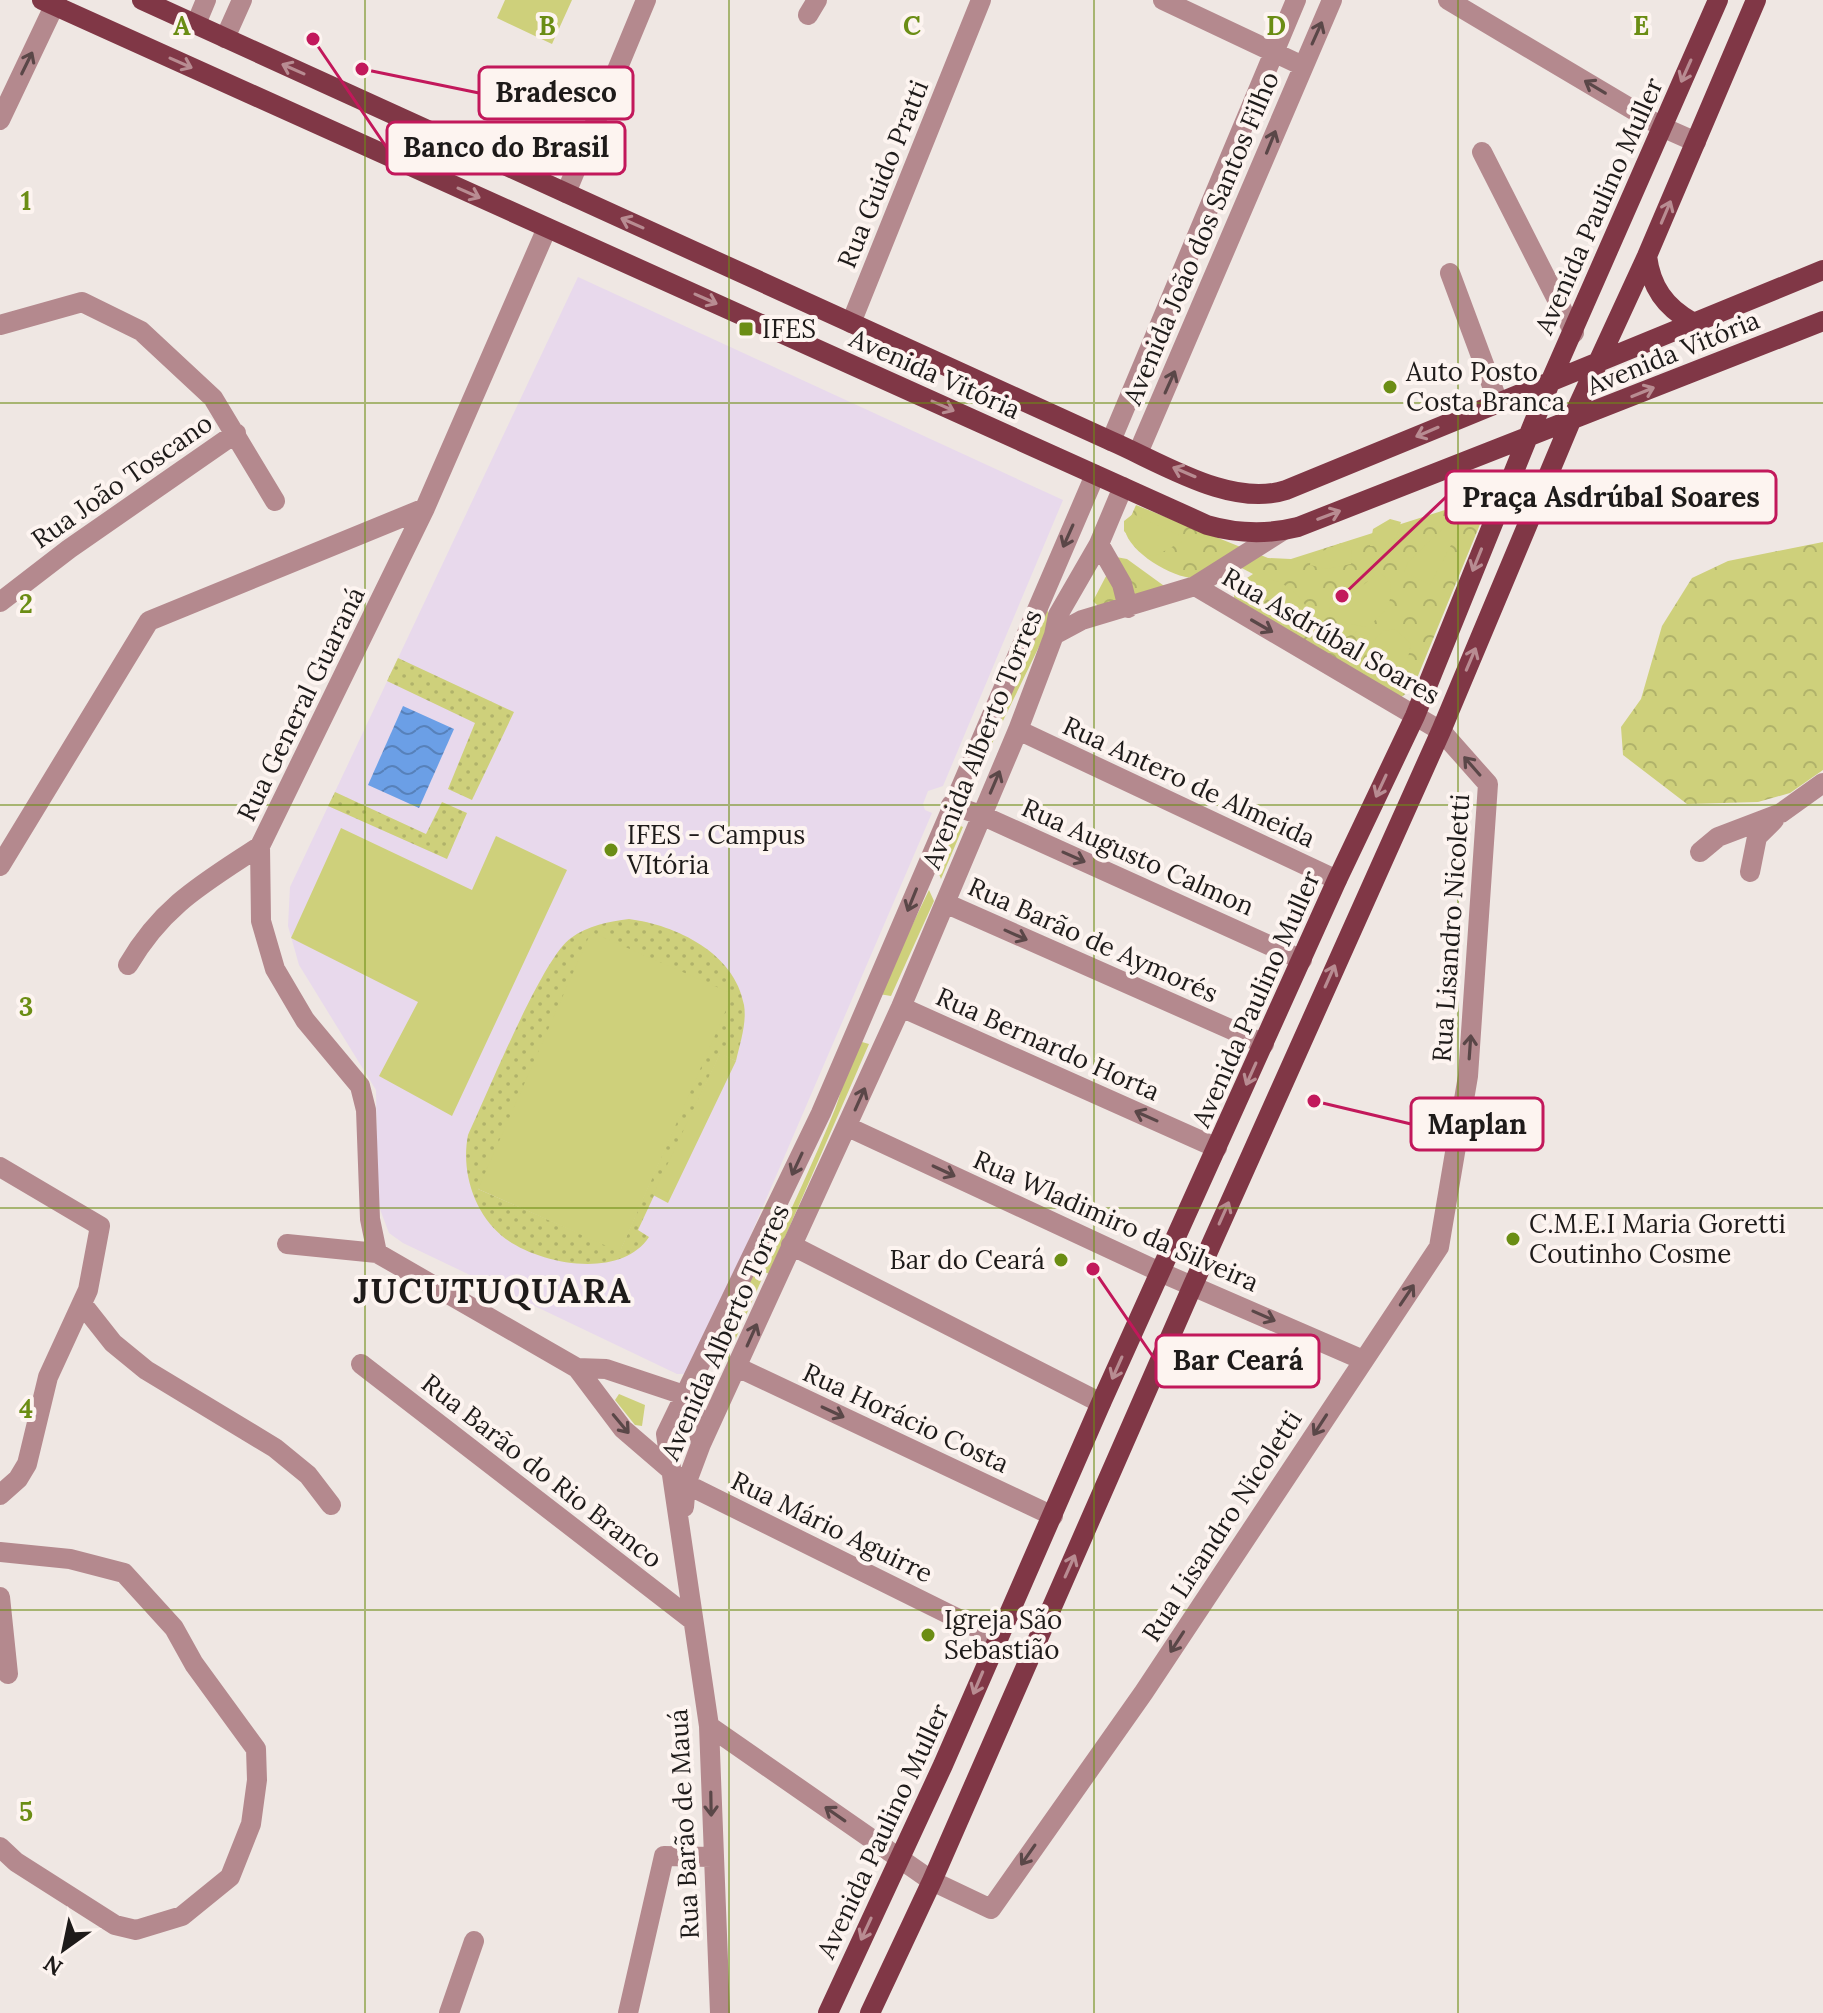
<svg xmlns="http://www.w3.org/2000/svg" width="1823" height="2013" font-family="Lora,serif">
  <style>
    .education { fill: #e8d9ec }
    .grass { fill: url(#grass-dots); fill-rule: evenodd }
    .forest { fill: url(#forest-crowns) }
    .garden { fill: #ced07b }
    .water { fill: url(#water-waves) }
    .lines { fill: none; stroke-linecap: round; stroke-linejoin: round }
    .minor { stroke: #b4898e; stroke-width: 20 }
    .major { stroke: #803746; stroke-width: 20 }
    .oneway { stroke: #5a4748 }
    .oneway2 { stroke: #b88c92 }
    .grid { fill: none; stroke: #6b8d14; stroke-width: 2; stroke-opacity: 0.55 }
    .poi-dot { fill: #6b8d14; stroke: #fdf4f0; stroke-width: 3 }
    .labels { text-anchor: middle; stroke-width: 8; stroke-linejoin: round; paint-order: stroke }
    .street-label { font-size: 26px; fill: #1e1b1a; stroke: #fdf4f0 }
    .poi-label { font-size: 26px; fill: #1e1b1a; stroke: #fdf4f0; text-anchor: start }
    .district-label { font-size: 34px; font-weight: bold; letter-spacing: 2px; fill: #1e1b1a; stroke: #fdf4f0 }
    .grid-label { font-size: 26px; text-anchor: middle; font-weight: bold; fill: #6b8d14; stroke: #fdf4f0; stroke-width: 8; stroke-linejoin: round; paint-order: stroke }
    .leader { fill: none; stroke: #c2185b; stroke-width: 3 }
    .callout-dot { fill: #c2185b; stroke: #fdf4f0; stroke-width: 3 }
    .callout { fill: #fdf4f0; stroke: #c2185b; stroke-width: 3 }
    .callout-label { font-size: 28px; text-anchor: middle; font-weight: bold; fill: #1e1b1a }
  </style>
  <defs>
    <pattern id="grass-dots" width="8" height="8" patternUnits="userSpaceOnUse" patternTransform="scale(2)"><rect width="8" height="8" fill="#ced07b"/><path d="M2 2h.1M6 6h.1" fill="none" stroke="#b0b26a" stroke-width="1.8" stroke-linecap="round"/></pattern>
    <pattern id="forest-crowns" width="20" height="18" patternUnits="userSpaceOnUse" patternTransform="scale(2)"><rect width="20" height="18" fill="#ced07b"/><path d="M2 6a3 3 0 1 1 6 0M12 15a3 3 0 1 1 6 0" fill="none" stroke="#b0b26a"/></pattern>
    <pattern id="water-waves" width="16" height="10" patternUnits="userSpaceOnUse" patternTransform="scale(2)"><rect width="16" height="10" fill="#6b9fe6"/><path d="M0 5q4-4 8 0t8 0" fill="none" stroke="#5781ba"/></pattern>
  </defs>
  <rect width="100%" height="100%" fill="#efe7e3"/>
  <path class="education" d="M 578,277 L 1063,500 L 943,786 L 928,791 L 923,804 L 925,810 L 932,813 L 691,1374 L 677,1374 L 403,1243 L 389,1233 L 378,1204 L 376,1090 L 299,965 L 288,926 L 290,887 Z"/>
  <path class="grass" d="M 398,658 L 514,712 L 472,800 L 448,789 L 475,723 L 387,681 Z
    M 335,792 L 426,834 L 442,802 L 467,813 L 447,859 L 328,806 Z
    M 629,919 C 676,925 735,953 744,1005 C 747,1023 740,1043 736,1061 L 720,1054 L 638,1230 L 649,1237 C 620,1281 536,1264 502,1236 C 473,1212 461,1170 468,1135 C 487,1095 542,958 571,938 C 587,926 610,921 629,919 ZM 732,994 L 620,1251 L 478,1189 Z"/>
  <path class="forest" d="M 1492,495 L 1413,688 L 1399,699 L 1234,598 L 1235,586 L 1253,574 L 1236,565 C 1223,569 1207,578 1194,578 C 1172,578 1129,552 1125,530 L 1136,505 L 1268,558 L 1291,559 Z
    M 1823,542 L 1823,770 L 1790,793 L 1758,802 L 1687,804 L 1623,755 L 1621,727 L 1641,699 L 1662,626 L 1692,578 L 1728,561 Z
    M 1116,557 L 1127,559 L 1167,588 L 1098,606 L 1093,601 Z"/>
  <path class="garden" d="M 505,0 L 572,0 L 552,44 L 497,18 Z
    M 1133,514 L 1183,537 L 1183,541 L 1155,556 L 1145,555 L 1124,531 L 1124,521 Z
    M 1390,519 L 1401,522 L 1396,538 L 1384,546 L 1370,546 L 1373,529 Z
    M 1452,520 L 1460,528 L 1430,585 L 1404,572 L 1408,562 Z
    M 1341,543 L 1352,549 L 1351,564 L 1327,569 L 1310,565 L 1311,556 Z
    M 1376,574 L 1381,574 L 1390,582 C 1394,604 1384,615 1366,627 L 1336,621 L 1329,609 L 1337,595 L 1361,587 Z
    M 1269,579 C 1286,582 1299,595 1308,609 L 1302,624 L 1295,625 L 1280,615 L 1276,604 L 1261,596 L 1258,590 Z
    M 1046,608 L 1052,620 L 963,803 Z
    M 1316,618 L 1340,630 L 1358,632 L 1328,645 L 1309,633 Z
    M 1395,629 L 1411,644 L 1407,662 L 1393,679 C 1371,684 1364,669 1366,649 L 1383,631 Z
    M 956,824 L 963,827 L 941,879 L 937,869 Z
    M 341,828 L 472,890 L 496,836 L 567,870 L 452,1116 L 379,1076 L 418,1002 L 291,938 Z
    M 929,890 L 934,901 L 891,996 L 879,994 Z
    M 591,932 L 733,994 L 620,1252 L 478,1189 Z
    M 862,1042 L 869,1044 L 769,1274 L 765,1272 L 725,1363 C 723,1341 739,1323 745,1303 C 749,1293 748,1284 753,1273 L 763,1269 L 767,1262 C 790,1211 814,1161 835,1109 C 844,1087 846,1058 862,1042 Z
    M 720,1053 L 736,1061 L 668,1203 L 653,1195 Z
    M 619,1394 L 645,1405 L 642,1426 L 635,1425 L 615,1400 Z"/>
  <path class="water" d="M 403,706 L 454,729 L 419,808 L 368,785 Z"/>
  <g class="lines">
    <path class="minor" d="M 1163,0 L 1303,66
      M 1448,0 L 1662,127 L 1696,142
      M 808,15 L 817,0
      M 196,24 L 206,0
      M 225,38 L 242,0
      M 0,120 L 57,0
      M 1482,152 L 1574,333
      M 566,193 L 646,0
      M 1450,273 L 1498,402
      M 851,323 L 981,0
      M 0,325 L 82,302 L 141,331 L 213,398 L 275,501
      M 1111,441 L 1296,0
      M 1138,453 L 1332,0
      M 1099,544 L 1122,584 L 1128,608
      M 0,602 L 69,549 L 236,433
      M 1054,635 L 1082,620 L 1195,586 L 1282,531
      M 1018,730 L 1337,880
      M 951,805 L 981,815 L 1302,960
      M 1700,852 L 1718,837 L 1781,813 L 1823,783
      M 0,866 L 149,621 L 425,508
      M 1750,872 L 1757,837 L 1774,820
      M 945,903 L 1264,1044
      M 128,965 C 163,905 204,883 260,846
      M 901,1007 L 1217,1148
      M 848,1127 L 1160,1272 L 1363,1360
      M 0,1167 L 100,1226 L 88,1290 L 48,1377 L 27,1464 L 18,1479 L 0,1495
      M 287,1244 L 377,1253 L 577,1368 L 606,1369 L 687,1396 L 693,1399 L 701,1444
      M 791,1245 L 1101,1403
      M 377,1253 L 370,1219 L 366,1110 L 360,1086 L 305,1020 L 275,969 L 261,921 L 260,846 L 425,508 L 547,228
      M 83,1305 L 113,1343 L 146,1370 L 275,1448 L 308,1475 L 331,1505
      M 361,1364 L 691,1619
      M 737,1367 L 1053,1516
      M 577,1368 L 623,1429 L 673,1472
      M 686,1484 L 997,1638
      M 684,1507 L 686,1484 L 701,1444 L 901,1007 L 1018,730 L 1054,635 L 1058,615 L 1099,544 L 1123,487
      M 0,1552 L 70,1559 L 124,1573 L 174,1628 L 194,1664 L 256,1749 L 257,1780 L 251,1824 L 230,1877 L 182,1916 L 136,1930 L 115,1925 L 16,1862 L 0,1847
      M 0,1597 L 8,1674
      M 709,1726 L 932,1881 L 991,1909 L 1144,1692 L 1439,1247 L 1468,1076 L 1488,784 L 1441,731 L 1195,586
      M 449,2013 L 474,1941
      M 628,2013 L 664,1856 L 712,1857
      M 720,2013 L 709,1726 L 666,1434 L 821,1113 L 1095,475"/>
    <path class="major" d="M 42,0 L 1207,525 C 1238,534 1266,535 1298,527 L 1823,321
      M 142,0 L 1111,441 C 1162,463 1231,508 1286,490 L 1823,270
      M 1647,256 C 1651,287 1665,307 1692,322
      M 828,2013 L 943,1765 L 1101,1403 L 1337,880 L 1415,716 L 1551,380 L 1718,0
      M 870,2013 L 932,1881 L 1193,1285 L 1441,731 L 1571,421 L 1647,256 L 1756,0"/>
  </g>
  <defs><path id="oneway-shaft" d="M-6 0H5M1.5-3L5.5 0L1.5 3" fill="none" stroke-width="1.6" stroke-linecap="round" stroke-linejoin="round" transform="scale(2)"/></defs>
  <g class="oneway">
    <use href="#oneway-shaft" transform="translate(1317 33) rotate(-66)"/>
    <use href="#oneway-shaft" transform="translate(27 63) rotate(-64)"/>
    <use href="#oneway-shaft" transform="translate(1595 87) rotate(-149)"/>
    <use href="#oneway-shaft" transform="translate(1271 142) rotate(-68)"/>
    <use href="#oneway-shaft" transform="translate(1170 382) rotate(-66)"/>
    <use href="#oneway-shaft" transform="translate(1068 536) rotate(114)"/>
    <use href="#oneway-shaft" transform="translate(1262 626) rotate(30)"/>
    <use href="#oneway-shaft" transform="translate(1472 766) rotate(-131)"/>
    <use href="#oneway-shaft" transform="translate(995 782) rotate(-67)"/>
    <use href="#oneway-shaft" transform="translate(1074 857) rotate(24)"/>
    <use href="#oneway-shaft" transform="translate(912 900) rotate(112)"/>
    <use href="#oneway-shaft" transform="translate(1016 935) rotate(24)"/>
    <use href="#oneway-shaft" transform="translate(1470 1047) rotate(-86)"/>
    <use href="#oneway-shaft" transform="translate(860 1099) rotate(-66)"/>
    <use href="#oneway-shaft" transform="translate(1146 1116) rotate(-156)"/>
    <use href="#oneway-shaft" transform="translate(797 1164) rotate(115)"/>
    <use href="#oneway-shaft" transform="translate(944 1171) rotate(25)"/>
    <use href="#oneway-shaft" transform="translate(1407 1295) rotate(-56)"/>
    <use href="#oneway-shaft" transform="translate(1264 1316) rotate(24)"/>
    <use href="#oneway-shaft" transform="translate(752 1335) rotate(-66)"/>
    <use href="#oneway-shaft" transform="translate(833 1412) rotate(25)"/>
    <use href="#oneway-shaft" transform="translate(621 1424) rotate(50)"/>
    <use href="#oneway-shaft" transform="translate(1320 1425) rotate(123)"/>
    <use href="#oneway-shaft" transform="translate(1177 1642) rotate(123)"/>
    <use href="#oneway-shaft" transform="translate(711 1804) rotate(89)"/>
    <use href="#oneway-shaft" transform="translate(835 1814) rotate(-145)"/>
    <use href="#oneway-shaft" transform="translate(1028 1855) rotate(125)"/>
  </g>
  <g class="oneway2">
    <use href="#oneway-shaft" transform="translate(181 63) rotate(24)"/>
    <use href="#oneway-shaft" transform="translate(293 69) rotate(-156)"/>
    <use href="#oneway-shaft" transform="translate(1686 71) rotate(114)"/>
    <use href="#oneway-shaft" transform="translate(469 193) rotate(24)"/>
    <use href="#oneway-shaft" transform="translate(1666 212) rotate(-67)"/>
    <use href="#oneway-shaft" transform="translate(632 223) rotate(-156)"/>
    <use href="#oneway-shaft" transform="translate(706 299) rotate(24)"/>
    <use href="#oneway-shaft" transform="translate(1643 392) rotate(-22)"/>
    <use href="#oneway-shaft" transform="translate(943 406) rotate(24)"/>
    <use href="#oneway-shaft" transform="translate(1427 432) rotate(157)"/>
    <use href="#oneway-shaft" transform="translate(1184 472) rotate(-157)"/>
    <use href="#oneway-shaft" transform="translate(1329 515) rotate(-21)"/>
    <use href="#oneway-shaft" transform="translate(1477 560) rotate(112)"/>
    <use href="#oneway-shaft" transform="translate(1471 659) rotate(-67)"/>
    <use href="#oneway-shaft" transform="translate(1381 786) rotate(115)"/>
    <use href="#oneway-shaft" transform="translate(1330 976) rotate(-66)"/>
    <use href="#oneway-shaft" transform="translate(1251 1074) rotate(114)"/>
    <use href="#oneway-shaft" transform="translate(1224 1213) rotate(-66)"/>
    <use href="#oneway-shaft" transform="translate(1117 1368) rotate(114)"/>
    <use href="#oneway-shaft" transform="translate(1070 1566) rotate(-66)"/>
    <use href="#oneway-shaft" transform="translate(978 1683) rotate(113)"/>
    <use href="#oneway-shaft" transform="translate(866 1929) rotate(115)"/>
  </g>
  <path class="grid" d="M 365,0 L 365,2013M 729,0 L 729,2013M 1094,0 L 1094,2013M 1458,0 L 1458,2013M 0,403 L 1823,403M 0,805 L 1823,805M 0,1208 L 1823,1208M 0,1610 L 1823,1610"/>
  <g class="poi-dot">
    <rect x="738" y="321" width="16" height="16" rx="4"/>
    <circle cx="1390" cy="387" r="8"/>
    <circle cx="611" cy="850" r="8"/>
    <circle cx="1513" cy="1239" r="8"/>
    <circle cx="1061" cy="1260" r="8"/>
    <circle cx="928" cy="1635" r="8"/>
  </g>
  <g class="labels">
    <g class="street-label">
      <text transform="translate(883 174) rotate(-68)" y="9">Rua Guido Pratti</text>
      <text transform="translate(1599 206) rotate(-66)" y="9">Avenida Paulino Muller</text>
      <text transform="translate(1201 238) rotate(-67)" y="9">Avenida João dos Santos Filho</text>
      <text transform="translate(1673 353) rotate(-22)" y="9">Avenida Vitória</text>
      <text transform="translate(935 374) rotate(24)" y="9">Avenida Vitória</text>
      <text transform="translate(122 481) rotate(-35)" y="9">Rua João Toscano</text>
      <text transform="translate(1331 636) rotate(30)" y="9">Rua Asdrúbal Soares</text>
      <text transform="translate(301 704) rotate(-64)" y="9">Rua General Guaraná</text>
      <text transform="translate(982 739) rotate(-68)" y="9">Avenida Alberto Torres</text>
      <text transform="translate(1189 782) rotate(25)" y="9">Rua Antero de Almeida</text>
      <text transform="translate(1138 857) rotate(24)" y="9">Rua Augusto Calmon</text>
      <text transform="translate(1451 928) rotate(-86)" y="9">Rua Lisandro Nicoletti</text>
      <text transform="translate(1093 940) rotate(24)" y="9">Rua Barão de Aymorés</text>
      <text transform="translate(1256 999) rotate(-66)" y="9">Avenida Paulino Muller</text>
      <text transform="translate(1048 1044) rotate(24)" y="9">Rua Bernardo Horta</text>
      <text transform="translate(1116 1221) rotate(24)" y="9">Rua Wladimiro da Silveira</text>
      <text transform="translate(725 1332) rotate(-66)" y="9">Avenida Alberto Torres</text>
      <text transform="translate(906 1418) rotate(25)" y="9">Rua Horácio Costa</text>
      <text transform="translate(542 1471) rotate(38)" y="9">Rua Barão do Rio Branco</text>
      <text transform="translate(1222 1526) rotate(-57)" y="9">Rua Lisandro Nicoletti</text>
      <text transform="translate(832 1527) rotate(26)" y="9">Rua Mário Aguirre</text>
      <text transform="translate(684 1824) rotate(-93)" y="9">Rua Barão de Mauá</text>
      <text transform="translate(883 1831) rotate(-65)" y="9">Avenida Paulino Muller</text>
    </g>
    <g class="poi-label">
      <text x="762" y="338">IFES</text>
      <text x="1406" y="381">Auto Posto<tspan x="1406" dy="30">Costa Branca</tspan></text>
      <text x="627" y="844">IFES - Campus<tspan x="627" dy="30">VItória</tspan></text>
      <text x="1529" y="1233">C.M.E.I Maria Goretti<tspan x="1529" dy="30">Coutinho Cosme</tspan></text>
      <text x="1045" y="1269" text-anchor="end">Bar do Ceará</text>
      <text x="944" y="1629">Igreja São<tspan x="944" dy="30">Sebastião</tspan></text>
    </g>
    <g class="district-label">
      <text x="493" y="1303">JUCUTUQUARA</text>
    </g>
  </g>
  <g class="grid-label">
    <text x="182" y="35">A</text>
    <text x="547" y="35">B</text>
    <text x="912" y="35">C</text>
    <text x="1276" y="35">D</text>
    <text x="1641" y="35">E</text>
    <text x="26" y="210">1</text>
    <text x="26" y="613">2</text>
    <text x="26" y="1016">3</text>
    <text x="26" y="1418">4</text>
    <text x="26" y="1821">5</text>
  </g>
  <path class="leader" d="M362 69L479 93M313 39L387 148M1342 596L1446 497M1314 1101L1411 1124M1093 1269L1156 1361"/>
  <g class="callout-dot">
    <circle cx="362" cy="69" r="8"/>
    <circle cx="313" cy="39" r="8"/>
    <circle cx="1342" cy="596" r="8"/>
    <circle cx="1314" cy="1101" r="8"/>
    <circle cx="1093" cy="1269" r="8"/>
  </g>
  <g class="callout">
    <rect x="479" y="67" width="154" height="52" rx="8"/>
    <rect x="387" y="122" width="238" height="52" rx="8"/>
    <rect x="1446" y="471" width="330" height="52" rx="8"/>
    <rect x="1411" y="1098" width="132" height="52" rx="8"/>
    <rect x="1156" y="1335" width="163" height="52" rx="8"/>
  </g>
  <g class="callout-label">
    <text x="556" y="102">Bradesco</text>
    <text x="506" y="157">Banco do Brasil</text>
    <text x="1611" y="507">Praça Asdrúbal Soares</text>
    <text x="1477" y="1134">Maplan</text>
    <text x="1238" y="1370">Bar Ceará</text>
  </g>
  <g transform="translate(64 1949) rotate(213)" stroke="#fdf4f0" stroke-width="6" paint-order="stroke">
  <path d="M0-6L14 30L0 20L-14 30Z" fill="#1e1b1a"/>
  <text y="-12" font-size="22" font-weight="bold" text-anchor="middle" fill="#1e1b1a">N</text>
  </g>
</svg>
